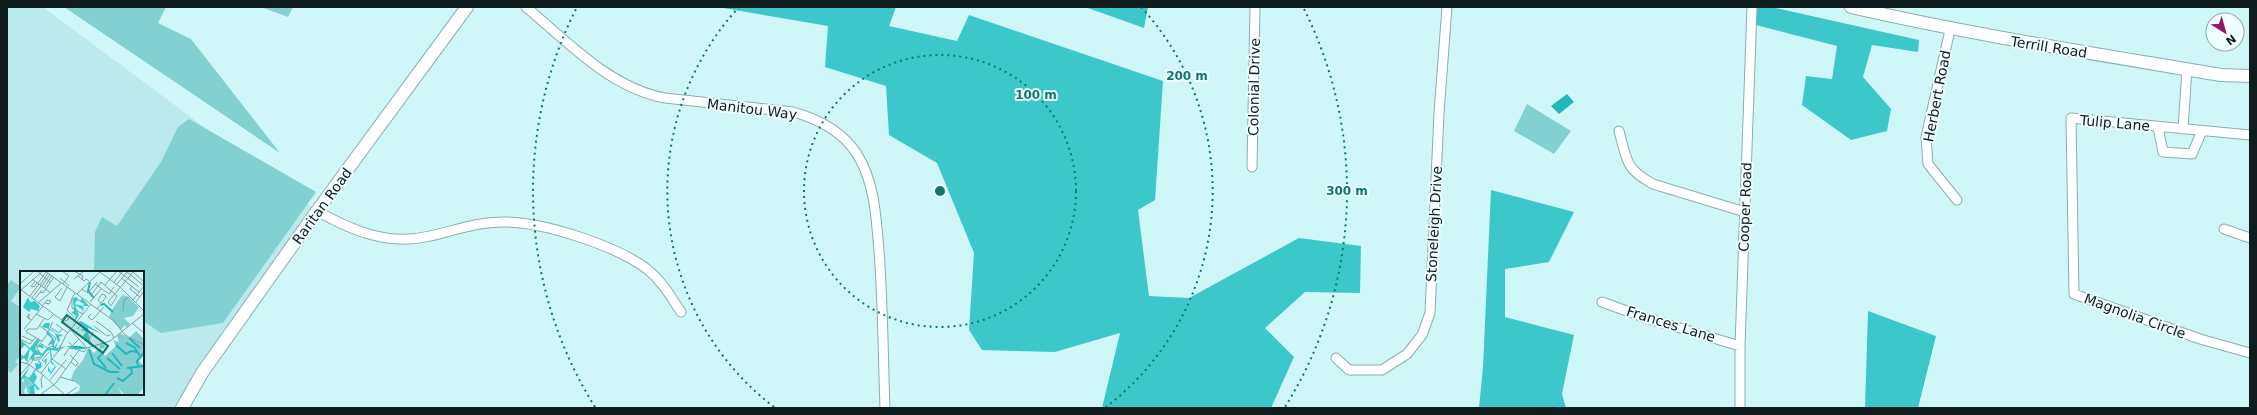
<svg xmlns="http://www.w3.org/2000/svg" width="2257" height="415" font-family="'DejaVu Sans',sans-serif">
  <style>
    .built { fill: #baeaeb; fill-rule: evenodd }
    .green { fill: #83d0d1 }
    .forest { fill: #3cc8cb }
    .water { fill: #21b8bb }
    .lines { fill: none; stroke-linecap: round; stroke-linejoin: round }
    .street-casing { stroke: #8aaeaf; stroke-width: 11 }
    .secondary-casing { stroke: #8aaeaf; stroke-width: 14 }
    .street { stroke: #fff; stroke-width: 9 }
    .secondary { stroke: #fff; stroke-width: 12 }
    .ring { fill: none; stroke: #0f766e; stroke-width: 2; stroke-dasharray: 2 4 }
    .labels { text-anchor: middle; stroke-width: 4; stroke-linejoin: round; paint-order: stroke }
    .street-label { font-size: 14px; fill: #0f1d1e; stroke: #efffff }
    .inset-river { fill: none; stroke: #21b8bb; stroke-width: 2 }
    .inset-road { fill: none; stroke: #83a0a0; stroke-width: 1 }
    .view { fill: #0f766e; fill-opacity: 0.15; stroke: #0f766e; stroke-width: 2 }
    .inset-edge { fill: none; stroke: #0f1d1e; stroke-width: 2 }
    .centre { fill: #0f766e; stroke: #efffff; stroke-width: 2 }
    .ring-label { font-size: 12px; text-anchor: middle; font-weight: bold; fill: #0f766e; stroke: #efffff; stroke-width: 4; stroke-linejoin: round; paint-order: stroke }
  </style>
  <rect width="100%" height="100%" fill="#d0f7f7"/>
  <path class="built" d="M 7,7 L 43,7 L 317,211 L 179,408 L 7,408 ZM 21,272 L 143,272 L 143,394 L 21,394 Z"/>
  <path class="green" d="M 64,7 L 166,7 L 158,23 L 191,39 L 280,153 Z
    M 261,7 L 293,7 L 288,17 Z
    M 1527,104 L 1571,131 L 1554,154 L 1514,131 Z
    M 189,119 L 316,192 L 223,323 L 161,333 L 143,321 L 143,272 L 94,272 L 95,232 L 102,217 L 117,226 L 161,162 L 178,127 Z
    M 11,280 L 21,287 L 11,301 L 21,308 L 21,355 L 15,362 L 18,364 L 11,373 L 7,370 L 7,285 Z"/>
  <path class="forest" d="M 717,7 L 896,7 L 889,26 L 957,41 L 969,15 L 1163,81 L 1155,200 L 1138,210 L 1149,296 L 1189,298 L 1299,238 L 1361,246 L 1360,293 L 1305,292 L 1265,328 L 1294,357 L 1271,408 L 1102,408 L 1120,333 L 1055,352 L 982,350 L 969,330 L 974,253 L 937,163 L 889,135 L 886,86 L 825,67 L 828,26 Z
    M 1085,7 L 1148,7 L 1144,28 Z
    M 1752,7 L 1771,7 L 1919,40 L 1918,52 L 1872,45 L 1863,77 L 1891,109 L 1887,131 L 1851,140 L 1802,105 L 1806,76 L 1832,79 L 1837,46 L 1752,24 Z
    M 1491,190 L 1574,212 L 1549,262 L 1505,269 L 1505,317 L 1574,335 L 1562,394 L 1566,408 L 1479,408 L 1483,367 Z
    M 1868,311 L 1936,336 L 1918,408 L 1865,408 Z"/>
  <path class="water" d="M 1567,94 L 1574,102 L 1559,114 L 1551,106 Z"/>
  <g class="lines">
    <g class="street-casing">
      <path id="street" d="M 526,7 C 568,42 610,88 665,98 L 793,112 C 819,119 842,131 857,154 C 875,183 876,217 879,251 C 883,303 883,355 885,408
        M 1950,30 L 1926,137 L 1928,164 L 1957,200
        M 2158,127 L 2163,152 L 2192,154 L 2202,131
        M 2183,129 L 2187,69
        M 1619,131 C 1627,160 1625,169 1653,184 L 1745,212
        M 2250,135 L 2071,118 L 2074,294 L 2200,339 L 2250,353
        M 1252,167 L 1255,7
        M 317,211 C 353,231 388,246 430,236 C 454,231 476,222 501,222 C 541,221 615,245 647,269 C 662,281 671,297 681,312
        M 2224,229 L 2250,238
        M 1602,302 L 1646,318 L 1740,346
        M 1336,358 L 1349,370 L 1382,370 L 1407,354 L 1422,335 L 1430,313 L 1439,113 L 1447,7
        M 1740,408 L 1740,346 L 1752,7"/>
    </g>
    <g class="secondary-casing">
      <path id="secondary" d="M 1851,7 C 1973,35 2097,54 2221,75 L 2250,76
        M 182,408 L 202,373 L 317,211 L 467,7"/>
    </g>
    <use href="#street" class="street"/>
    <use href="#secondary" class="secondary"/>
  </g>
  <g class="ring">
    <circle cx="940" cy="191" r="136"/>
    <path d="M774 407A272 272 0 0 1 739 7M1141 7A272 272 0 0 1 1106 407"/>
    <path d="M595 407A407 407 0 0 1 576 9M1304 9A407 407 0 0 1 1285 407"/>
  </g>
  <g class="labels">
    <g class="street-label">
      <text transform="translate(2049 47) rotate(9)" y="5">Terrill Road</text>
      <text transform="translate(1254 87) rotate(-89)" y="5">Colonial Drive</text>
      <text transform="translate(1937 96) rotate(-79)" y="5">Herbert Road</text>
      <text transform="translate(752 109) rotate(7)" y="5">Manitou Way</text>
      <text transform="translate(2115 123) rotate(5)" y="5">Tulip Lane</text>
      <text transform="translate(322 206) rotate(-54)" y="5">Raritan Road</text>
      <text transform="translate(1745 207) rotate(-88)" y="5">Cooper Road</text>
      <text transform="translate(1434 224) rotate(-87)" y="5">Stoneleigh Drive</text>
      <text transform="translate(2135 316) rotate(20)" y="5">Magnolia Circle</text>
      <text transform="translate(1671 324) rotate(17)" y="5">Frances Lane</text>
    </g>
  </g>
  <g transform="translate(20 271)">
    <rect width="124" height="124" fill="#d0f7f7"/>
    <path d="M 102,24 L 107,25 L 119,36 L 113,45 L 104,47 L 110,53 L 106,57 L 105,54 L 101,59 L 89,46 L 93,37 ZM 116,60 L 124,68 L 124,83 L 119,90 L 124,95 L 124,116 L 118,124 L 104,124 L 98,116 L 102,124 L 51,124 L 59,120 L 60,115 L 51,108 L 54,100 L 63,89 L 68,77 L 74,82 L 78,78 L 80,80 L 80,74 L 83,73 L 85,76 L 80,78 L 85,85 L 96,75 L 93,69 L 99,71 L 97,65 L 100,62 L 109,67 ZM 3,107 L 7,107 L 13,114 L 9,116 L 10,122 L 7,122 L 7,116 L 4,119 L 5,124 L 0,124 L 0,110 L 4,111 Z" fill="#83d0d1"/>
    <path d="M 8,26 L 10,31 L 15,30 L 20,35 L 18,40 L 11,38 L 9,41 L 3,36 ZM 56,26 L 60,30 L 62,27 L 69,35 L 63,35 L 64,33 L 57,29 L 55,33 L 63,35 L 64,39 L 62,41 L 63,39 L 55,34 L 59,44 L 56,49 L 53,51 L 56,45 L 51,41 L 54,40 L 53,27 ZM 61,50 L 82,63 L 68,57 L 70,75 L 63,65 L 66,61 L 61,59 L 65,56 L 62,54 L 58,58 L 57,57 L 60,56 L 58,51 ZM 25,52 L 30,52 L 29,57 L 37,63 L 43,64 L 39,66 L 40,70 L 38,71 L 35,62 L 30,59 L 28,61 L 34,68 L 34,76 L 38,71 L 36,77 L 47,75 L 59,75 L 67,77 L 56,79 L 46,75 L 38,80 L 31,79 L 32,87 L 31,89 L 36,96 L 28,107 L 31,102 L 28,100 L 28,95 L 31,101 L 35,95 L 31,92 L 30,79 L 27,80 L 19,90 L 26,95 L 24,89 L 27,87 L 26,95 L 21,92 L 22,96 L 14,101 L 17,106 L 14,112 L 20,118 L 18,119 L 14,115 L 15,124 L 7,124 L 10,122 L 9,116 L 13,114 L 12,112 L 7,107 L 3,107 L 1,111 L 0,108 L 10,95 L 5,105 L 9,107 L 16,97 L 15,92 L 20,93 L 18,90 L 22,84 L 15,84 L 13,90 L 10,87 L 13,82 L 10,78 L 7,91 L 4,87 L 1,89 L 0,83 L 4,85 L 9,78 L 5,74 L 0,79 L 0,71 L 1,69 L 10,77 L 17,68 L 20,69 L 17,75 L 22,73 L 24,78 L 17,75 L 15,78 L 22,83 L 27,77 L 33,77 L 32,73 L 27,75 L 32,68 L 26,62 L 29,58 L 22,56 Z" fill="#3cc8cb"/>
    <path class="inset-river" d="M 70,11 L 68,20 L 74,27M 81,34 L 84,33 L 93,41M 109,67 L 120,77M 106,72 L 114,76 L 121,86M 96,74 L 106,83 L 111,80 L 118,81M 53,76 L 65,77M 69,78 L 74,93 L 90,101 L 99,101M 92,82 L 102,95M 82,83 L 78,87 L 86,97M 87,87 L 100,98M 118,95 L 117,90 L 124,82M 107,97 L 124,95M 97,107 L 103,110 L 112,102 L 111,97M 85,124 L 94,112"/>
    <path class="inset-road" d="M 17,0 L 30,11M 25,0 L 94,50 L 105,64 L 124,74M 42,0 L 49,5 L 43,13M 54,0 L 63,5 L 62,9M 98,0 L 119,16M 106,0 L 124,15 L 113,29M 112,0 L 124,11M 80,1 L 100,16 L 124,40M 58,5 L 64,10 L 66,8 L 69,10M 40,7 L 49,15M 101,7 L 119,21M 12,8 L 31,22M 54,8 L 64,0M 15,11 L 11,15 L 14,16 L 17,12M 94,11 L 103,0M 18,12 L 26,1M 0,13 L 14,0M 75,13 L 89,23 L 94,16M 97,13 L 107,1M 20,14 L 28,2M 85,14 L 97,0M 22,15 L 30,3M 112,15 L 110,18 L 120,26M 24,17 L 32,4M 42,17 L 35,26 L 40,30 L 47,16M 0,18 L 43,50 L 67,77M 61,18 L 68,22 L 77,11M 1,19 L 23,0M 20,21 L 23,22 L 34,6M 55,22 L 52,27 L 52,37 L 63,43M 57,23 L 81,0M 72,23 L 81,11 L 97,25 L 91,35M 10,25 L 19,13M 12,27 L 21,15M 52,28 L 47,39 L 54,46M 14,29 L 22,19M 70,31 L 81,18M 116,31 L 124,20M 18,32 L 41,12M 81,32 L 78,29 L 82,23 L 85,24M 22,35 L 27,29 L 31,30 L 29,33 L 25,32M 91,35 L 88,31 L 114,0M 77,38 L 86,26 L 85,24M 103,40 L 104,29 L 109,26M 16,43 L 28,49 L 34,43M 71,43 L 68,46 L 72,49 L 84,36M 9,48 L 9,43 L 7,46 L 11,49M 41,49 L 46,44 L 49,48 L 45,50M 76,50 L 91,61 L 94,67M 33,51 L 30,56 L 39,62 L 42,58M 112,52 L 124,62M 36,53 L 48,62M 20,55 L 36,67 L 33,75 L 27,77 L 22,73M 74,55 L 87,65 L 90,64M 4,58 L 23,35M 8,58 L 17,58 L 24,48M 8,58 L 6,61 L 22,70M 73,61 L 69,68 L 73,76M 2,65 L 13,70M 0,68 L 10,73 L 16,66M 49,71 L 52,75 L 59,68M 67,77 L 90,70 L 124,43M 38,81 L 46,64 L 71,33M 50,84 L 58,92 L 56,95 L 51,91M 44,85 L 49,77 L 53,78M 32,88 L 46,98M 14,89 L 17,89 L 21,84 L 17,77 L 29,61M 0,91 L 8,93 L 22,103 L 45,124M 24,91 L 22,89 L 29,81M 6,93 L 14,83M 21,102 L 40,78 L 40,74M 0,104 L 16,86 L 19,87M 40,106 L 54,110M 30,109 L 46,89M 22,117 L 21,108 L 23,104M 20,124 L 36,112 L 59,79 L 64,81 L 67,77M 46,124 L 57,116"/>
    <path class="view" d="M 47,44 L 88,75 L 83,82 L 42,51 Z"/>
    <rect width="124" height="124" class="inset-edge"/>
  </g>
  <circle cx="940" cy="191" r="6" class="centre"/>
  <g class="ring-label">
    <text x="1187" y="80">200 m</text>
    <text x="1036" y="99">100 m</text>
    <text x="1347" y="195">300 m</text>
  </g>
  <rect width="2257" height="415" fill="none" stroke="#0f1d1e" stroke-width="16"/>
  <g transform="translate(2225 32) rotate(143)"><circle r="19" fill="#efffff" stroke="#95a5a5"/>
  <path d="M0-3L7 15L0 10L-7 15Z" fill="#961169"/>
  <text y="-6" font-size="11" font-weight="bold" text-anchor="middle" fill="#0f1d1e">N</text>
  </g>
</svg>
